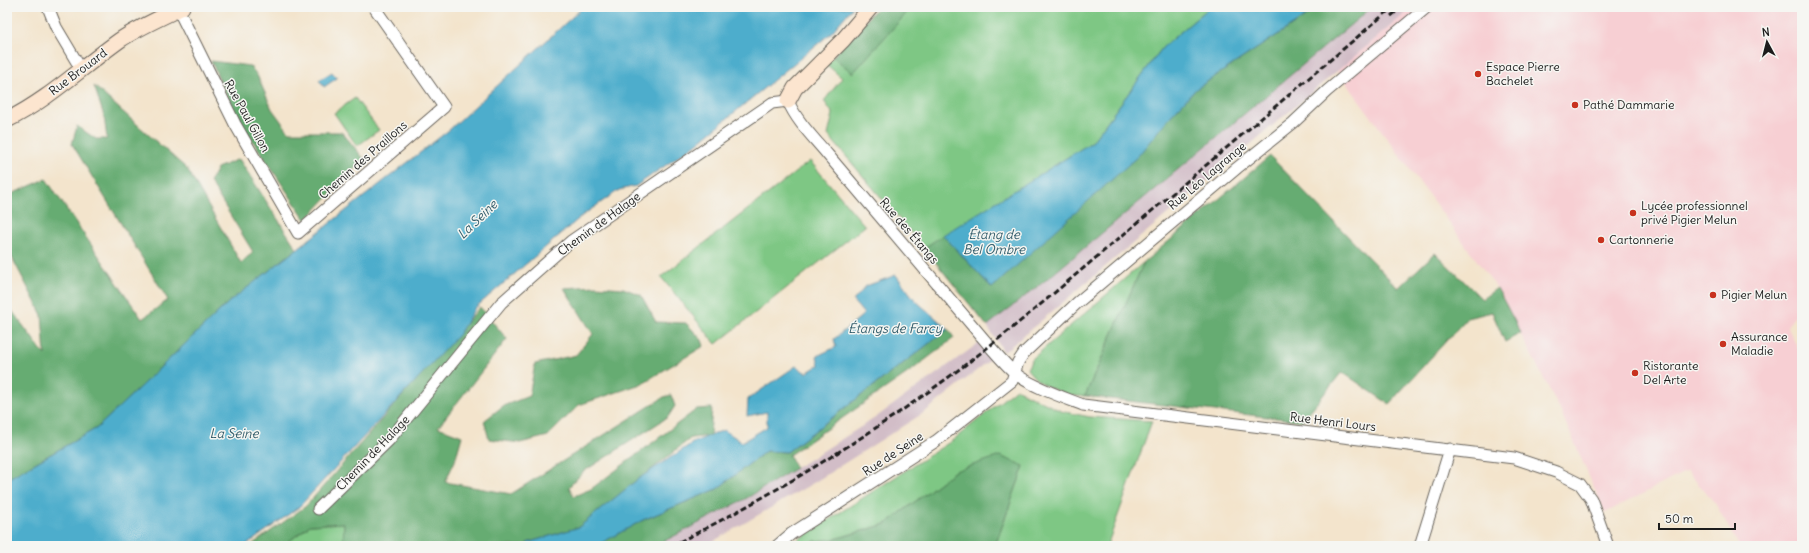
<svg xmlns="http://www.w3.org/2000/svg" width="1809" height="553" font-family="Delius,sans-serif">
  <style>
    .built { fill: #f7cfd3 }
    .industrial { fill: #d2bdc7 }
    .green { fill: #7ec784; stroke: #4d7250 }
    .forest { fill: #66ac72; stroke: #416447 }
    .water { fill: #4dadcc; stroke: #346474 }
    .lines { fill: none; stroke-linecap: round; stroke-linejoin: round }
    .street-casing { stroke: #67625a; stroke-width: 13 }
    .secondary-casing { stroke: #67625a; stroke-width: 17 }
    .street { stroke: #fff; stroke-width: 11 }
    .secondary { stroke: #fce5cf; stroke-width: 15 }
    .rail { stroke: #1c1c1c; stroke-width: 3; stroke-dasharray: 6 3; stroke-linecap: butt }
    .poi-dot { fill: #c8321e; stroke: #f6f6f2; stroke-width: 1.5 }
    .labels { text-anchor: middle; stroke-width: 3; stroke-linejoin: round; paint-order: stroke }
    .poi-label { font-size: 12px; fill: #1c1c1c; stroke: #f6f6f2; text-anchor: start }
    .street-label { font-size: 12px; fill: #1c1c1c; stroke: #f6f6f2 }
    .water-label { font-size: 13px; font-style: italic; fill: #325d6b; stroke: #f6f6f2 }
  </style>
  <rect width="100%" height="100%" fill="#f6f6f2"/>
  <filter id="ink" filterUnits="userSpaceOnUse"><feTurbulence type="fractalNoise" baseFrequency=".025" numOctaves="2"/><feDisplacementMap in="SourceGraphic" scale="8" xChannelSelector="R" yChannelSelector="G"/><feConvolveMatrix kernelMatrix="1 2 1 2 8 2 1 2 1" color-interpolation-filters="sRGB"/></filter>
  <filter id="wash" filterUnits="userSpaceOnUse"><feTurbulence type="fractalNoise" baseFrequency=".012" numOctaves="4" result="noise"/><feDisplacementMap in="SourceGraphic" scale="16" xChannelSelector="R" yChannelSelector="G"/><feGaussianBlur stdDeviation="0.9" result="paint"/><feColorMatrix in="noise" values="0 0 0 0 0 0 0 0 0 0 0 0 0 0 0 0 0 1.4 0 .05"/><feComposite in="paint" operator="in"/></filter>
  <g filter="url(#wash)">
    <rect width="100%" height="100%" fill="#f3e4cc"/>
    <path class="built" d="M 1413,7 L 1802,7 L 1802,307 L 1787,326 L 1802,357 L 1802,546 L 1739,546 L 1715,503 L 1687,471 L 1605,513 L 1560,410 L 1497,288 L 1337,70 Z"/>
    <path class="industrial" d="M 1372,7 L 1413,7 L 1004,352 L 987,326 L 1046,280 Z
      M 979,343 L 991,359 L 925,412 L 815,482 L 705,546 L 655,546 L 747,498 L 796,468 L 875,418 Z"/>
    <path class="green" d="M 878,7 L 1210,7 L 1163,47 L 1092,142 L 924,248 L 828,135 L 833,114 L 824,101 L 842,78 L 826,64 Z
      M 355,98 L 379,130 L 357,146 L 334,113 Z
      M 810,161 L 865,226 L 716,344 L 661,277 Z
      M 1144,262 L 1085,396 C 1073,398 1054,390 1043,384 C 1037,381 1032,375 1027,369 L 1032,359 Z
      M 1016,389 L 1061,411 L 1090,417 L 1152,421 L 1107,546 L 995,546 L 1024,466 L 955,471 L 886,524 L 835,539 L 815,541 L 808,546 L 788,546 L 953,440 Z
      M 344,523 L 343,546 L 283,546 L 310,525 Z"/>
    <path class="forest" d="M 878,7 L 912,7 L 853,73 L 833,57 Z
      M 1314,7 L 1372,7 L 1046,280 L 987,326 L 924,248 L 943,235 L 992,288 L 1167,120 L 1196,89 L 1309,14 Z
      M 211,61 L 250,66 L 257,75 L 272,109 L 289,132 L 342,132 L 364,159 L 306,220 L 236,116 Z
      M 94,86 L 187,169 L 241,263 L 253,252 L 210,182 L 217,168 L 239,159 L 297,249 L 229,302 L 97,428 L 7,479 L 7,304 L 45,355 L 42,315 L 7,248 L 7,192 L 9,195 L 46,179 L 142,319 L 168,300 L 72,144 L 77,126 L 96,139 L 107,139 L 104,116 Z
      M 1270,156 L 1398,288 L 1435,253 L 1482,299 L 1497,288 L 1521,333 L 1505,342 L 1492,312 L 1467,318 L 1389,404 L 1342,372 L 1302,421 L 1085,396 L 1144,262 Z
      M 596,286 L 623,288 L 641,295 L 656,322 L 686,323 L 702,340 L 704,346 L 641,384 L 579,405 L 548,436 L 520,443 L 489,439 L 484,421 L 503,406 L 529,396 L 535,364 L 576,355 L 593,334 L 564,288 Z
      M 480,307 L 507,339 L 438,427 L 462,436 L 455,461 L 445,482 L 511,494 L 664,397 L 671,395 L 675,406 L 668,417 L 583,472 L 569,487 L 574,496 L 591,489 L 697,409 L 712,408 L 710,436 L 691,438 L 579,527 L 527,543 L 529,546 L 343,546 L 344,523 L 310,525 L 283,546 L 250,546 L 306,506 Z
      M 948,329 L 954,338 L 912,370 L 789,455 L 796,468 L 747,498 L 655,546 L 595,546 L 643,520 L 717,489 L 766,451 L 787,452 Z
      M 1000,456 L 1024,466 L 995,546 L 808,546 L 815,541 L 835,539 L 886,524 L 955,471 Z"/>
    <path class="water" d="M 583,7 L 853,7 L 831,33 L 695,145 L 636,186 L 619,190 L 583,215 L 475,308 L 459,334 L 299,507 L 245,546 L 7,546 L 7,479 L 97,428 L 229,302 L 449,130 Z
      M 1210,7 L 1314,7 L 1309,14 L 1196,89 L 1167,120 L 1138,156 L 992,288 L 943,235 L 1092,142 L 1163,47 Z
      M 332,72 L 337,78 L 324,87 L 319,80 Z
      M 896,275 L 915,300 L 948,329 L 787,452 L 766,451 L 717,489 L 643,520 L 596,546 L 529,546 L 527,543 L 579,527 L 638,479 L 694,442 L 724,430 L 742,442 L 767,427 L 767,412 L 747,416 L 748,399 L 796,366 L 806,373 L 819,365 L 817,356 L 836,347 L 834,339 L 864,314 L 853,301 L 866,286 Z"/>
  </g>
  <g filter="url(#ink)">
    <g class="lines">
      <g class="street-casing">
        <path id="street" d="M 48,7 L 56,27 L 81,69
          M 178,9 L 235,124 L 298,233 L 444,107 L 374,7
          M 318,509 L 389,440 L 501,303 L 571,241 L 772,103 L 788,101 C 797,122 814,138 828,155 L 993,350 C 1000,358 1007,366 1015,373 C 1028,385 1065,398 1083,405 L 1514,458 L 1556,472 L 1580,484 L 1591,499 L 1608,546
          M 777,546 L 791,534 L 936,441 L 1012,381 L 1018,362 L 1024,353 L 1077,303 L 1237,168 L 1293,123 L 1327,91 L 1427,7
          M 1420,546 L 1450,449"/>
      </g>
      <g class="secondary-casing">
        <path id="secondary" d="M 788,101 L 795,88 L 843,40 L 871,7
          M 7,120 C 48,100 82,67 120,40 C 139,27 161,18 182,7"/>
      </g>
      <use href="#street" class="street"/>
      <use href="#secondary" class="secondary"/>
      <path class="rail" d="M 1391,16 L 1402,7
        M 671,546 C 774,495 873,434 965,365 C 1027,318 1086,265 1147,215 C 1229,146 1311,76 1393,7"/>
    </g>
  </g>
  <g class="poi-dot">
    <circle cx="1478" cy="74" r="4"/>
    <circle cx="1575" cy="105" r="4"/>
    <circle cx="1633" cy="213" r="4"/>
    <circle cx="1601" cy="240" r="4"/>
    <circle cx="1713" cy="295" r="4"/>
    <circle cx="1723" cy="344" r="4"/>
    <circle cx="1635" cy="373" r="4"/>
  </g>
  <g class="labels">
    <g class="poi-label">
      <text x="1486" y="71">Espace Pierre<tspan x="1486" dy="14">Bachelet</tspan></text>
      <text x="1583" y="109">Pathé Dammarie</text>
      <text x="1641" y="210">Lycée professionnel<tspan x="1641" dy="14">privé Pigier Melun</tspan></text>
      <text x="1609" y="244">Cartonnerie</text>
      <text x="1721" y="299">Pigier Melun</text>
      <text x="1731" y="341">Assurance<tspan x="1731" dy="14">Maladie</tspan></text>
      <text x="1643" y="370">Ristorante<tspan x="1643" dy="14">Del Arte</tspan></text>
    </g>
    <g class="street-label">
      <text transform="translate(78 72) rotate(-37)" y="4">Rue Brouard</text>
      <text transform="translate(247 116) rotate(61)" y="4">Rue Paul Gillon</text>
      <text transform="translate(363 160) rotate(-41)" y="4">Chemin des Praillons</text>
      <text transform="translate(1207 176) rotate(-40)" y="4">Rue Léo Lagrange</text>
      <text transform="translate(599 224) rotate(-36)" y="4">Chemin de Halage</text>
      <text transform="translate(909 231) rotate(49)" y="4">Rue des Étangs</text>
      <text transform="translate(1333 422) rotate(7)" y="4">Rue Henri Lours</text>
      <text transform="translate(373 453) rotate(-46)" y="4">Chemin de Halage</text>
      <text transform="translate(893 454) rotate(-33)" y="4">Rue de Seine</text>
    </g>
    <g class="water-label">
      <text transform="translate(477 219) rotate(-44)" y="5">La Seine</text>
      <text x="994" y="239">Étang de<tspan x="994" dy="15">Bel Ombre</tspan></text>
      <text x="895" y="333">Étangs de Farcy</text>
      <text x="234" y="438">La Seine</text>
    </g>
  </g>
  <rect width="1809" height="553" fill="none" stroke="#f6f6f2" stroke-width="24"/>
  <g transform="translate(1767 42) rotate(353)" stroke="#f6f6f2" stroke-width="3" paint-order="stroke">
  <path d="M0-3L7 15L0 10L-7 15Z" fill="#1c1c1c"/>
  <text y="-6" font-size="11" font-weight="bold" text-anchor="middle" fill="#1c1c1c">N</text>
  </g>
  <path d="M1659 523v6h76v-6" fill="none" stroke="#1c1c1c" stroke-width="2"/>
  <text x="1665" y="523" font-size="12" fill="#1c1c1c" stroke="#f6f6f2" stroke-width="3" paint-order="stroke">50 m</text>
</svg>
